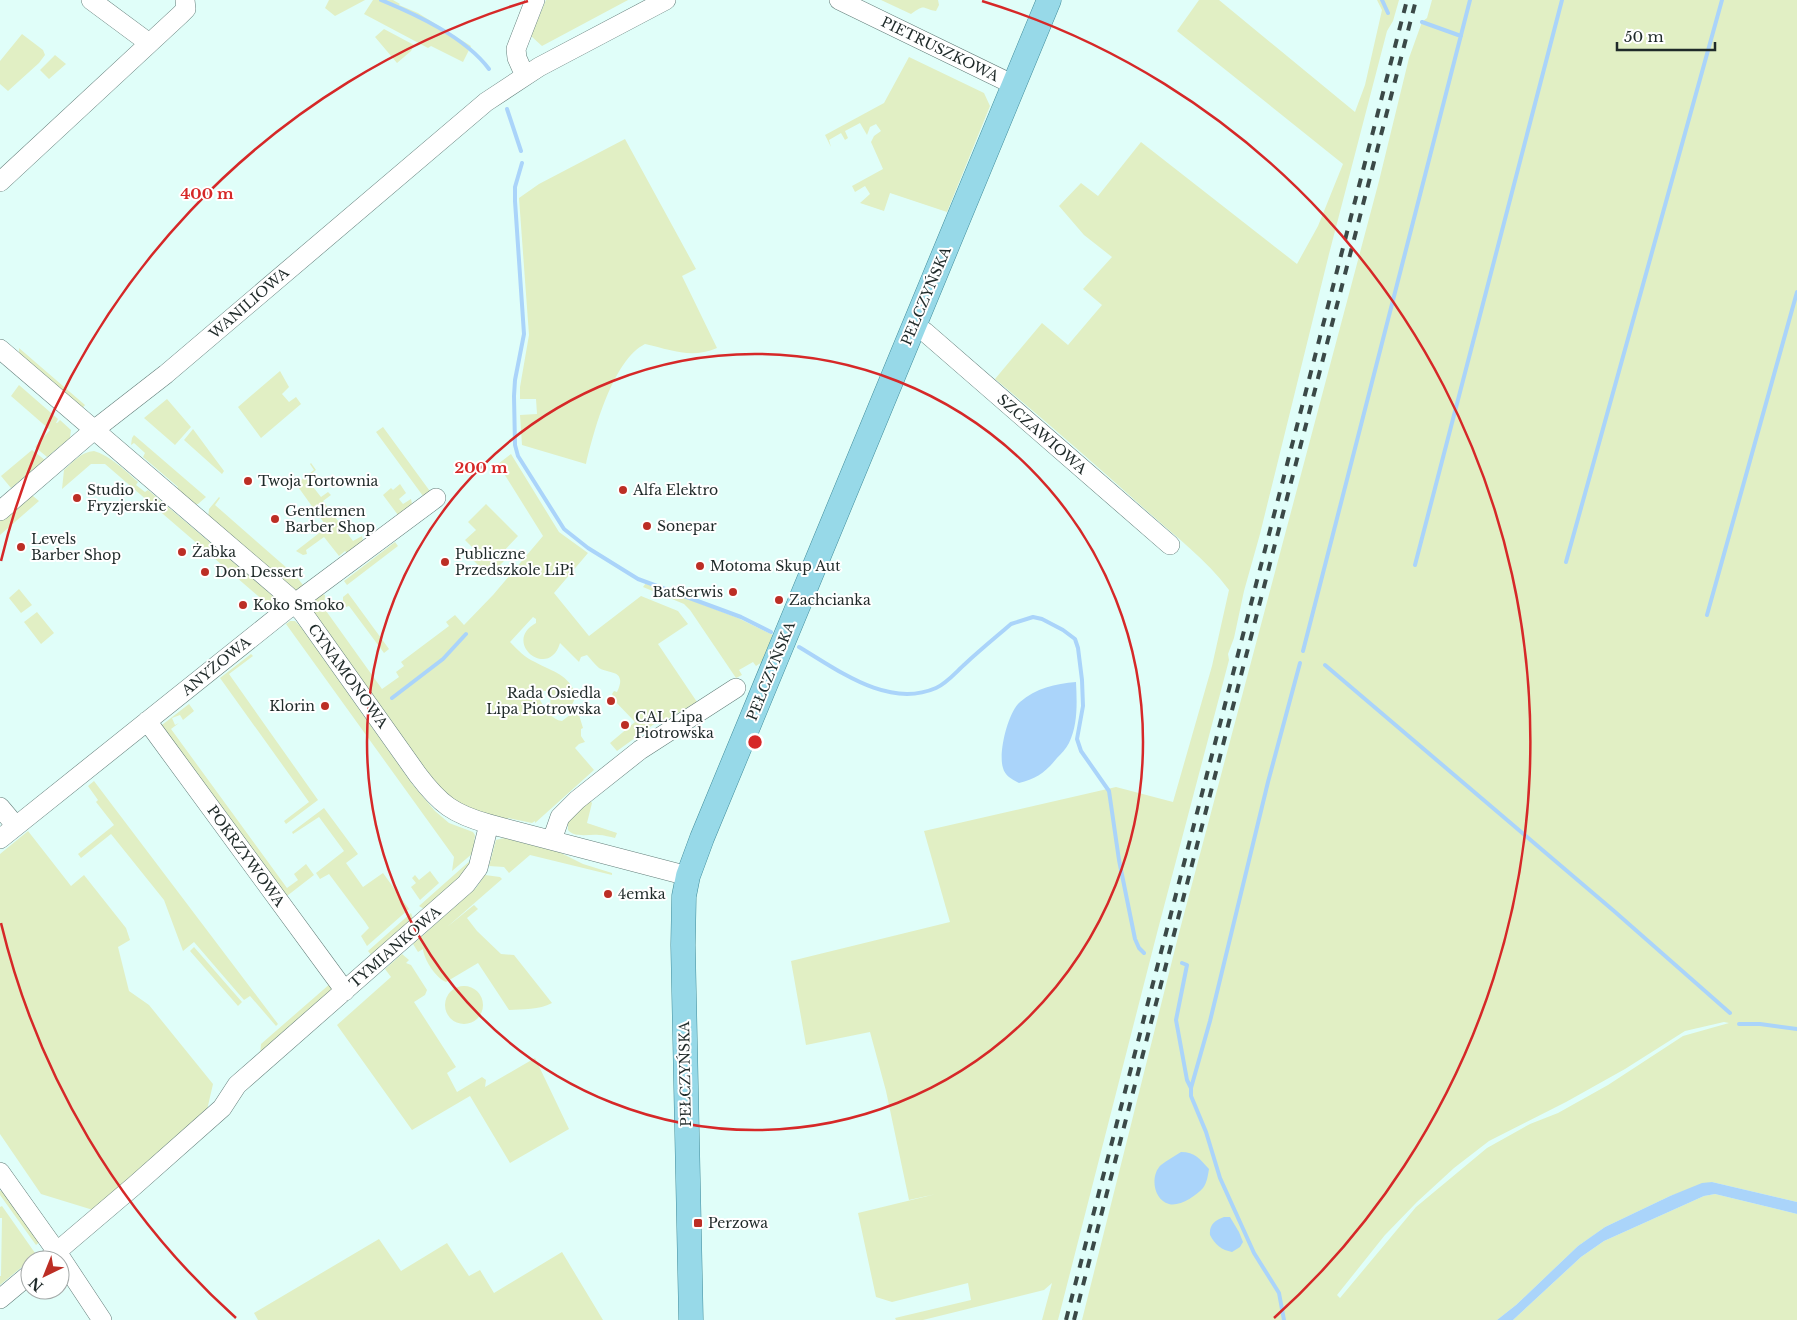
<svg xmlns="http://www.w3.org/2000/svg" width="1797" height="1320" font-family="'Libre Baskerville',serif">
  <style>
    .green { fill: #e1efc4; fill-rule: evenodd }
    .water { fill: #aad4fa }
    .lines { fill: none; stroke-linecap: round; stroke-linejoin: round }
    .stream { stroke: #aad4fa; stroke-width: 4 }
    .minor-casing { stroke: #627d79; stroke-width: 20 }
    .major-casing { stroke: #408c9b; stroke-width: 25 }
    .minor { stroke: #fff; stroke-width: 19 }
    .major { stroke: #97d9e8; stroke-width: 24 }
    .rail { stroke: #3b4947; stroke-width: 4; stroke-dasharray: 9 9; stroke-linecap: butt }
    .ring { fill: none; stroke: #d62828; stroke-width: 2.5 }
    .poi-dot { fill: #bc2e25; stroke: #fff; stroke-width: 2 }
    .labels { text-anchor: middle; stroke-width: 4; stroke-linejoin: round; paint-order: stroke }
    .street-label { font-size: 14px; fill: #1f2a29; stroke: #fff }
    .poi-label { font-size: 14px; fill: #1f2a29; stroke: #fff; text-anchor: start }
    .centre { fill: #d62828; stroke: #fff; stroke-width: 2.5 }
    .ring-label { font-size: 15px; text-anchor: middle; font-weight: bold; fill: #d62828; stroke: #fff; stroke-width: 4; stroke-linejoin: round; paint-order: stroke }
  </style>
  <rect width="100%" height="100%" fill="#e0fef9"/>
  <path class="green" d="M 329,0 L 365,0 L 335,16 L 325,8 Z
    M 373,0 L 393,0 L 400,4 L 399,5 L 418,13 L 471,46 L 463,62 L 431,46 L 428,48 L 364,14 Z
    M 546,0 L 628,0 L 542,46 L 531,36 Z
    M 881,0 L 938,0 L 939,5 L 936,11 C 921,9 927,3 911,14 Z
    M 1199,0 L 1219,0 L 1355,112 L 1365,85 L 1382,10 L 1377,0 L 1399,0 L 1393,21 L 1387,31 L 1329,254 L 1260,534 L 1244,591 L 1234,638 L 1228,654 L 1229,660 L 1157,933 L 1058,1320 L 1042,1320 L 1052,1283 L 1044,1290 L 923,1320 L 896,1320 L 895,1318 L 971,1300 L 968,1283 L 892,1302 L 876,1297 L 858,1213 L 936,1194 L 909,1200 L 886,1091 L 870,1032 L 806,1045 L 791,961 L 950,922 L 924,831 L 1116,787 L 1173,802 L 1212,666 L 1229,590 C 1207,560 1175,536 1147,511 C 1097,466 1047,422 995,379 L 1042,323 L 1068,345 L 1102,305 L 1083,289 L 1112,257 L 1084,235 L 1059,206 L 1081,183 L 1098,196 L 1141,142 L 1297,264 L 1318,226 L 1343,164 L 1177,31 Z
    M 1432,0 L 1797,0 L 1797,1202 L 1712,1182 L 1670,1196 L 1605,1227 L 1591,1237 L 1578,1246 L 1516,1305 L 1497,1320 L 1082,1320 L 1179,933 L 1379,181 L 1409,58 L 1422,22 L 1427,18 ZM 1724,1022 L 1729,1023 L 1683,1036 L 1608,1085 L 1558,1113 L 1530,1124 L 1487,1148 L 1416,1207 L 1340,1298 L 1337,1295 L 1385,1235 L 1417,1202 L 1454,1168 L 1489,1141 L 1566,1102 L 1625,1069 L 1685,1031 Z
    M 384,29 L 414,45 L 411,51 L 397,63 L 375,37 Z
    M 22,34 L 43,50 L 45,55 L 39,63 L 8,91 L 0,84 L 0,61 Z
    M 55,55 L 66,64 L 49,79 L 40,70 Z
    M 909,57 L 984,93 L 990,106 L 947,212 L 890,193 L 884,211 L 860,203 L 870,194 L 865,186 L 855,192 L 852,186 L 883,169 L 871,142 L 874,136 L 881,131 L 876,124 L 870,127 L 867,135 L 860,123 L 845,131 L 848,138 L 845,140 L 841,133 L 829,140 L 831,147 L 825,135 L 884,103 Z
    M 625,139 L 696,269 L 682,276 L 717,348 C 691,359 672,350 645,344 C 613,360 594,430 586,464 L 522,445 L 520,415 L 537,414 L 536,399 L 520,399 L 520,387 L 529,335 L 519,198 L 539,184 Z
    M 19,348 L 85,405 L 81,410 L 19,353 Z
    M 280,371 L 289,387 L 282,394 L 289,402 L 296,397 L 301,404 L 261,438 L 238,407 Z
    M 19,385 L 58,419 L 56,423 L 57,423 L 60,420 L 71,430 L 70,438 L 47,457 L 35,447 L 50,430 L 11,396 Z
    M 167,399 L 191,427 L 175,445 L 144,418 Z
    M 383,427 L 432,494 L 431,495 L 428,492 L 423,496 L 376,432 Z
    M 193,429 L 224,471 L 222,474 L 184,440 Z
    M 134,435 L 206,497 L 198,504 L 192,504 L 175,491 L 178,487 L 143,457 L 145,453 L 134,443 L 131,445 L 132,438 Z
    M 32,450 L 45,460 L 11,488 L 1,476 Z
    M 94,451 C 109,455 126,471 138,482 L 136,485 L 145,492 L 148,490 L 265,589 L 276,599 L 275,607 L 272,608 L 105,464 L 91,464 L 62,489 L 64,470 C 73,462 81,452 94,451 Z
    M 511,454 L 559,532 L 588,553 L 554,593 L 589,636 L 641,596 L 678,611 L 688,624 L 658,644 L 697,702 L 659,724 L 657,722 L 617,751 L 610,743 L 635,722 L 612,698 L 613,696 L 612,694 L 614,691 L 617,692 C 628,669 608,674 599,668 C 594,664 591,659 587,655 L 581,657 L 579,662 L 560,643 C 549,681 501,642 536,623 L 536,619 L 533,617 L 510,642 C 518,650 525,658 535,662 C 555,673 567,673 577,696 L 575,697 C 570,719 546,718 551,697 L 546,691 L 541,691 L 540,700 C 545,709 552,720 562,721 L 571,714 L 579,715 L 583,728 L 581,729 L 581,736 L 585,742 L 579,744 L 575,748 L 594,770 L 535,823 L 535,821 L 532,823 L 508,818 L 507,822 L 469,812 L 434,785 L 308,608 L 309,603 L 319,593 L 325,595 L 324,608 L 382,689 L 399,677 L 396,672 L 404,666 L 401,662 L 449,626 L 446,622 L 455,615 L 464,625 L 493,595 L 543,536 L 498,464 Z
    M 311,463 L 316,470 L 306,478 L 321,497 L 328,492 L 331,495 L 323,501 L 353,541 L 362,536 L 363,541 L 347,553 L 345,551 L 339,556 L 324,537 L 306,550 L 307,554 L 303,555 L 296,551 L 327,527 L 296,484 L 314,470 L 310,464 Z
    M 400,484 L 406,493 L 399,499 L 403,504 L 411,499 L 412,504 L 398,515 L 383,495 L 391,488 L 393,490 Z
    M 28,495 L 33,496 L 39,501 L 0,535 L 0,519 Z
    M 219,497 L 220,498 L 215,505 L 296,576 L 306,589 L 295,592 L 208,518 L 209,509 Z
    M 486,504 L 518,536 L 501,554 L 506,559 L 489,576 L 473,560 L 479,554 L 465,540 L 476,530 L 468,522 Z
    M 395,542 L 398,546 L 347,585 L 344,581 Z
    M 646,583 L 738,618 L 773,635 L 762,662 L 756,666 L 753,662 L 739,670 L 742,675 L 736,678 L 690,610 L 684,604 L 643,587 Z
    M 19,589 L 32,605 L 21,613 L 9,598 Z
    M 348,593 L 389,649 L 384,653 L 349,606 L 346,607 L 343,603 L 343,597 Z
    M 37,612 L 54,633 L 41,644 L 24,622 Z
    M 290,621 L 295,621 L 301,627 L 413,785 L 435,811 L 449,823 L 473,832 L 475,835 L 473,853 L 452,871 L 454,857 L 286,624 Z
    M 251,654 L 253,656 L 229,674 L 318,800 L 286,824 L 284,821 L 309,802 L 220,678 Z
    M 189,704 L 194,711 L 183,720 L 180,715 L 172,718 L 175,725 L 179,723 L 171,729 L 287,888 L 298,880 L 294,874 L 306,864 L 314,875 L 283,899 L 158,728 Z
    M 94,781 L 278,1024 L 276,1026 L 250,996 L 244,1000 L 194,942 L 183,951 L 164,900 L 111,834 L 81,858 L 78,854 L 114,825 L 96,802 L 98,800 L 88,786 Z
    M 588,798 L 592,803 L 587,823 L 617,833 L 615,838 C 610,837 604,835 599,835 C 589,834 574,838 568,830 L 568,824 L 565,822 Z
    M 324,808 L 358,854 L 346,863 L 363,887 L 383,873 L 409,909 L 367,946 L 361,936 L 369,928 L 365,922 L 329,874 L 320,879 L 316,873 L 344,851 L 319,817 L 293,834 L 292,832 Z
    M 28,831 L 71,886 L 84,875 L 126,928 L 130,940 L 118,947 L 129,991 L 149,1005 L 213,1084 L 207,1110 L 93,1210 L 41,1194 L 0,1134 L 0,854 Z
    M 504,838 L 559,852 L 583,864 L 612,873 L 612,875 L 530,855 L 509,873 L 504,867 L 489,866 L 496,840 Z
    M 472,859 L 465,873 L 424,909 L 419,906 Z
    M 430,871 L 439,883 L 420,900 L 411,887 L 416,883 L 412,878 L 415,875 L 419,880 Z
    M 485,875 L 500,877 L 502,879 L 447,927 L 474,905 L 478,909 L 467,918 L 477,931 L 501,954 L 514,955 L 552,1003 C 539,1010 523,1009 509,1010 L 478,963 L 446,982 C 436,978 424,960 423,949 L 418,952 L 413,944 L 476,888 Z
    M 411,913 L 413,919 L 372,956 L 368,951 Z
    M 194,947 L 242,1002 L 238,1006 L 190,951 Z
    M 402,954 L 409,960 L 406,963 L 411,965 L 427,990 L 425,995 L 414,1002 L 456,1067 L 447,1073 L 457,1092 L 482,1077 L 486,1080 L 485,1087 L 535,1058 L 569,1129 L 510,1163 L 470,1096 L 412,1130 L 337,1025 L 391,977 L 385,969 Z
    M 331,983 L 332,991 L 260,1056 L 261,1044 Z
    M445 1005a19 19 0 1 1 38 0a19 19 0 1 1-38 0Z
    M 3,1190 L 42,1240 L 36,1245 L 0,1195 L 0,1191 Z
    M 1715,1194 L 1797,1214 L 1797,1320 L 1513,1320 L 1581,1257 L 1604,1241 L 1704,1196 Z
    M 2,1206 L 35,1253 L 34,1257 L 0,1285 L 0,1276 L 1,1276 L 2,1218 L 0,1218 L 0,1207 Z
    M 379,1239 L 401,1271 L 447,1243 L 469,1276 L 480,1270 L 494,1293 L 562,1252 L 603,1320 L 258,1320 L 254,1313 Z"/>
  <path class="water" d="M 1076,682 C 1077,702 1078,725 1069,743 C 1066,749 1061,754 1057,758 C 1046,772 1036,779 1019,783 C 1013,780 1005,776 1003,768 C 998,753 1008,712 1020,702 C 1036,688 1055,684 1076,682 Z
    M 1181,1152 C 1195,1152 1200,1159 1209,1169 C 1208,1175 1207,1183 1203,1188 C 1196,1196 1179,1207 1169,1204 C 1153,1200 1150,1175 1161,1165 C 1167,1160 1175,1156 1181,1152 Z
    M 1712,1182 L 1797,1202 L 1797,1214 L 1715,1194 L 1704,1196 L 1604,1241 L 1581,1257 L 1513,1320 L 1497,1320 L 1516,1305 L 1578,1246 L 1605,1227 L 1670,1196 L 1702,1183 Z
    M 1224,1217 L 1230,1217 L 1239,1232 L 1243,1242 L 1240,1247 L 1232,1252 C 1222,1250 1215,1245 1210,1235 C 1209,1225 1215,1220 1224,1217 Z"/>
  <g class="lines">
    <path class="stream" d="M 381,0 C 417,15 465,37 489,69
      M 1382,0 L 1388,13
      M 1422,22 L 1461,36
      M 507,109 L 521,151
      M 522,163 L 515,187 L 515,201 L 524,334 L 515,380 L 514,396 L 515,445 L 518,456 L 564,529 L 588,548 L 638,579 L 741,617 L 771,632
      M 1566,562 L 1722,0
      M 1415,565 L 1562,0
      M 1707,615 L 1797,292
      M 799,647 C 838,670 888,709 936,688 C 947,683 956,672 965,664 C 980,650 996,637 1011,624 L 1033,617 L 1042,619 L 1063,630 L 1075,639 L 1078,648 L 1082,680 L 1083,706 L 1077,739 L 1081,751 L 1109,791 L 1119,860 L 1135,939 L 1139,948 L 1144,953
      M 1303,651 L 1470,0
      M 1325,665 L 1614,911 L 1730,1013
      M 392,698 L 443,659 L 466,634
      M 1182,963 L 1187,965 L 1176,1020 L 1187,1080 L 1191,1088
      M 1739,1024 L 1760,1024 L 1797,1029
      M 1284,1320 L 1279,1293 L 1254,1253 L 1220,1178 L 1206,1132 L 1191,1096 L 1191,1088 L 1210,1021 L 1268,782 L 1300,663"/>
    <g class="minor-casing">
      <path id="minor" d="M 91,0 L 149,43
        M 839,0 L 1014,85
        M 525,76 L 517,58 L 516,49 L 535,0
        M 0,182 L 180,15 L 186,9 L 185,0
        M 914,325 L 925,332 L 1170,545
        M 0,349 L 288,596 L 303,613 L 418,775 C 440,804 453,814 489,824 L 688,876
        M 0,511 L 94,430 L 166,374 L 486,102 L 539,67 L 666,0
        M 147,721 L 345,991
        M 0,807 L 16,826
        M 0,839 L 295,603 L 436,498
        M 552,840 L 560,817 L 577,800 L 640,750 L 736,688
        M 0,1172 L 57,1252 L 102,1320
        M 47,1260 L 134,1186 L 222,1108 L 237,1085 L 466,884 L 478,868 L 489,824
        M 0,1299 L 30,1274"/>
    </g>
    <g class="major-casing">
      <path id="major" d="M 691,1320 L 683,945 L 684,896 L 688,876 L 702,838 L 1049,0"/>
    </g>
    <use href="#minor" class="minor"/>
    <use href="#major" class="major"/>
    <path class="rail" d="M 1066,1320 L 1407,0
      M 1074,1320 L 1416,0"/>
  </g>
  <g class="ring">
    <circle cx="755" cy="742" r="388"/>
    <path d="M236 1318A775 775 0 0 1 1 923M1 561A775 775 0 0 1 528 1M982 1A775 775 0 0 1 1274 1318"/>
  </g>
  <g class="poi-dot">
    <circle cx="248" cy="481" r="5"/>
    <circle cx="623" cy="490" r="5"/>
    <circle cx="77" cy="498" r="5"/>
    <circle cx="275" cy="519" r="5"/>
    <circle cx="647" cy="526" r="5"/>
    <circle cx="21" cy="547" r="5"/>
    <circle cx="182" cy="552" r="5"/>
    <circle cx="445" cy="562" r="5"/>
    <circle cx="700" cy="566" r="5"/>
    <circle cx="205" cy="572" r="5"/>
    <circle cx="733" cy="592" r="5"/>
    <circle cx="779" cy="600" r="5"/>
    <circle cx="243" cy="605" r="5"/>
    <circle cx="611" cy="701" r="5"/>
    <circle cx="325" cy="706" r="5"/>
    <circle cx="625" cy="725" r="5"/>
    <circle cx="608" cy="894" r="5"/>
    <rect x="693" y="1218" width="10" height="10" rx="2.5"/>
  </g>
  <g class="labels">
    <g class="street-label">
      <text transform="translate(940 49) rotate(26)" y="5">PIETRUSZKOWA</text>
      <text transform="translate(926 296) rotate(-67)" y="5">PEŁCZYŃSKA</text>
      <text transform="translate(249 303) rotate(-41)" y="5">WANILIOWA</text>
      <text transform="translate(1042 434) rotate(41)" y="5">SZCZAWIOWA</text>
      <text transform="translate(216 666) rotate(-39)" y="5">ANYŻOWA</text>
      <text transform="translate(771 671) rotate(-68)" y="5">PEŁCZYŃSKA</text>
      <text transform="translate(348 676) rotate(54)" y="5">CYNAMONOWA</text>
      <text transform="translate(246 856) rotate(54)" y="5">POKRZYWOWA</text>
      <text transform="translate(395 947) rotate(-41)" y="5">TYMIANKOWA</text>
      <text transform="translate(685 1074) rotate(-91)" y="5">PEŁCZYŃSKA</text>
    </g>
    <g class="poi-label">
      <text x="258" y="486">Twoja Tortownia</text>
      <text x="87" y="495">Studio<tspan x="87" dy="16">Fryzjerskie</tspan></text>
      <text x="633" y="495">Alfa Elektro</text>
      <text x="285" y="516">Gentlemen<tspan x="285" dy="16">Barber Shop</tspan></text>
      <text x="657" y="531">Sonepar</text>
      <text x="31" y="544">Levels<tspan x="31" dy="16">Barber Shop</tspan></text>
      <text x="192" y="557">Żabka</text>
      <text x="455" y="559">Publiczne<tspan x="455" dy="16">Przedszkole LiPi</tspan></text>
      <text x="710" y="571">Motoma Skup Aut</text>
      <text x="215" y="577">Don Dessert</text>
      <text x="723" y="597" text-anchor="end">BatSerwis</text>
      <text x="789" y="605">Zachcianka</text>
      <text x="253" y="610">Koko Smoko</text>
      <text x="601" y="698" text-anchor="end">Rada Osiedla<tspan x="601" dy="16">Lipa Piotrowska</tspan></text>
      <text x="315" y="711" text-anchor="end">Klorin</text>
      <text x="635" y="722">CAL Lipa<tspan x="635" dy="16">Piotrowska</tspan></text>
      <text x="618" y="899">4emka</text>
      <text x="708" y="1228">Perzowa</text>
    </g>
  </g>
  <circle cx="755" cy="742" r="8" class="centre"/>
  <g class="ring-label">
    <text x="207" y="199">400 m</text>
    <text x="481" y="473">200 m</text>
  </g>
  <g transform="translate(45 1275) rotate(223)"><circle r="24" fill="#ffffff" stroke="#a5aaa9"/>
  <path d="M0-4L9 19L0 12L-9 19Z" fill="#bc2e25"/>
  <text y="-8" font-size="14" font-weight="bold" text-anchor="middle" fill="#1f2a29">N</text>
  </g>
  <path d="M1617 42v8h98v-8" fill="none" stroke="#1f2a29" stroke-width="2.5"/>
  <text x="1624" y="42" font-size="15" fill="#1f2a29" stroke="#ffffff" stroke-width="4" paint-order="stroke">50 m</text>
</svg>
